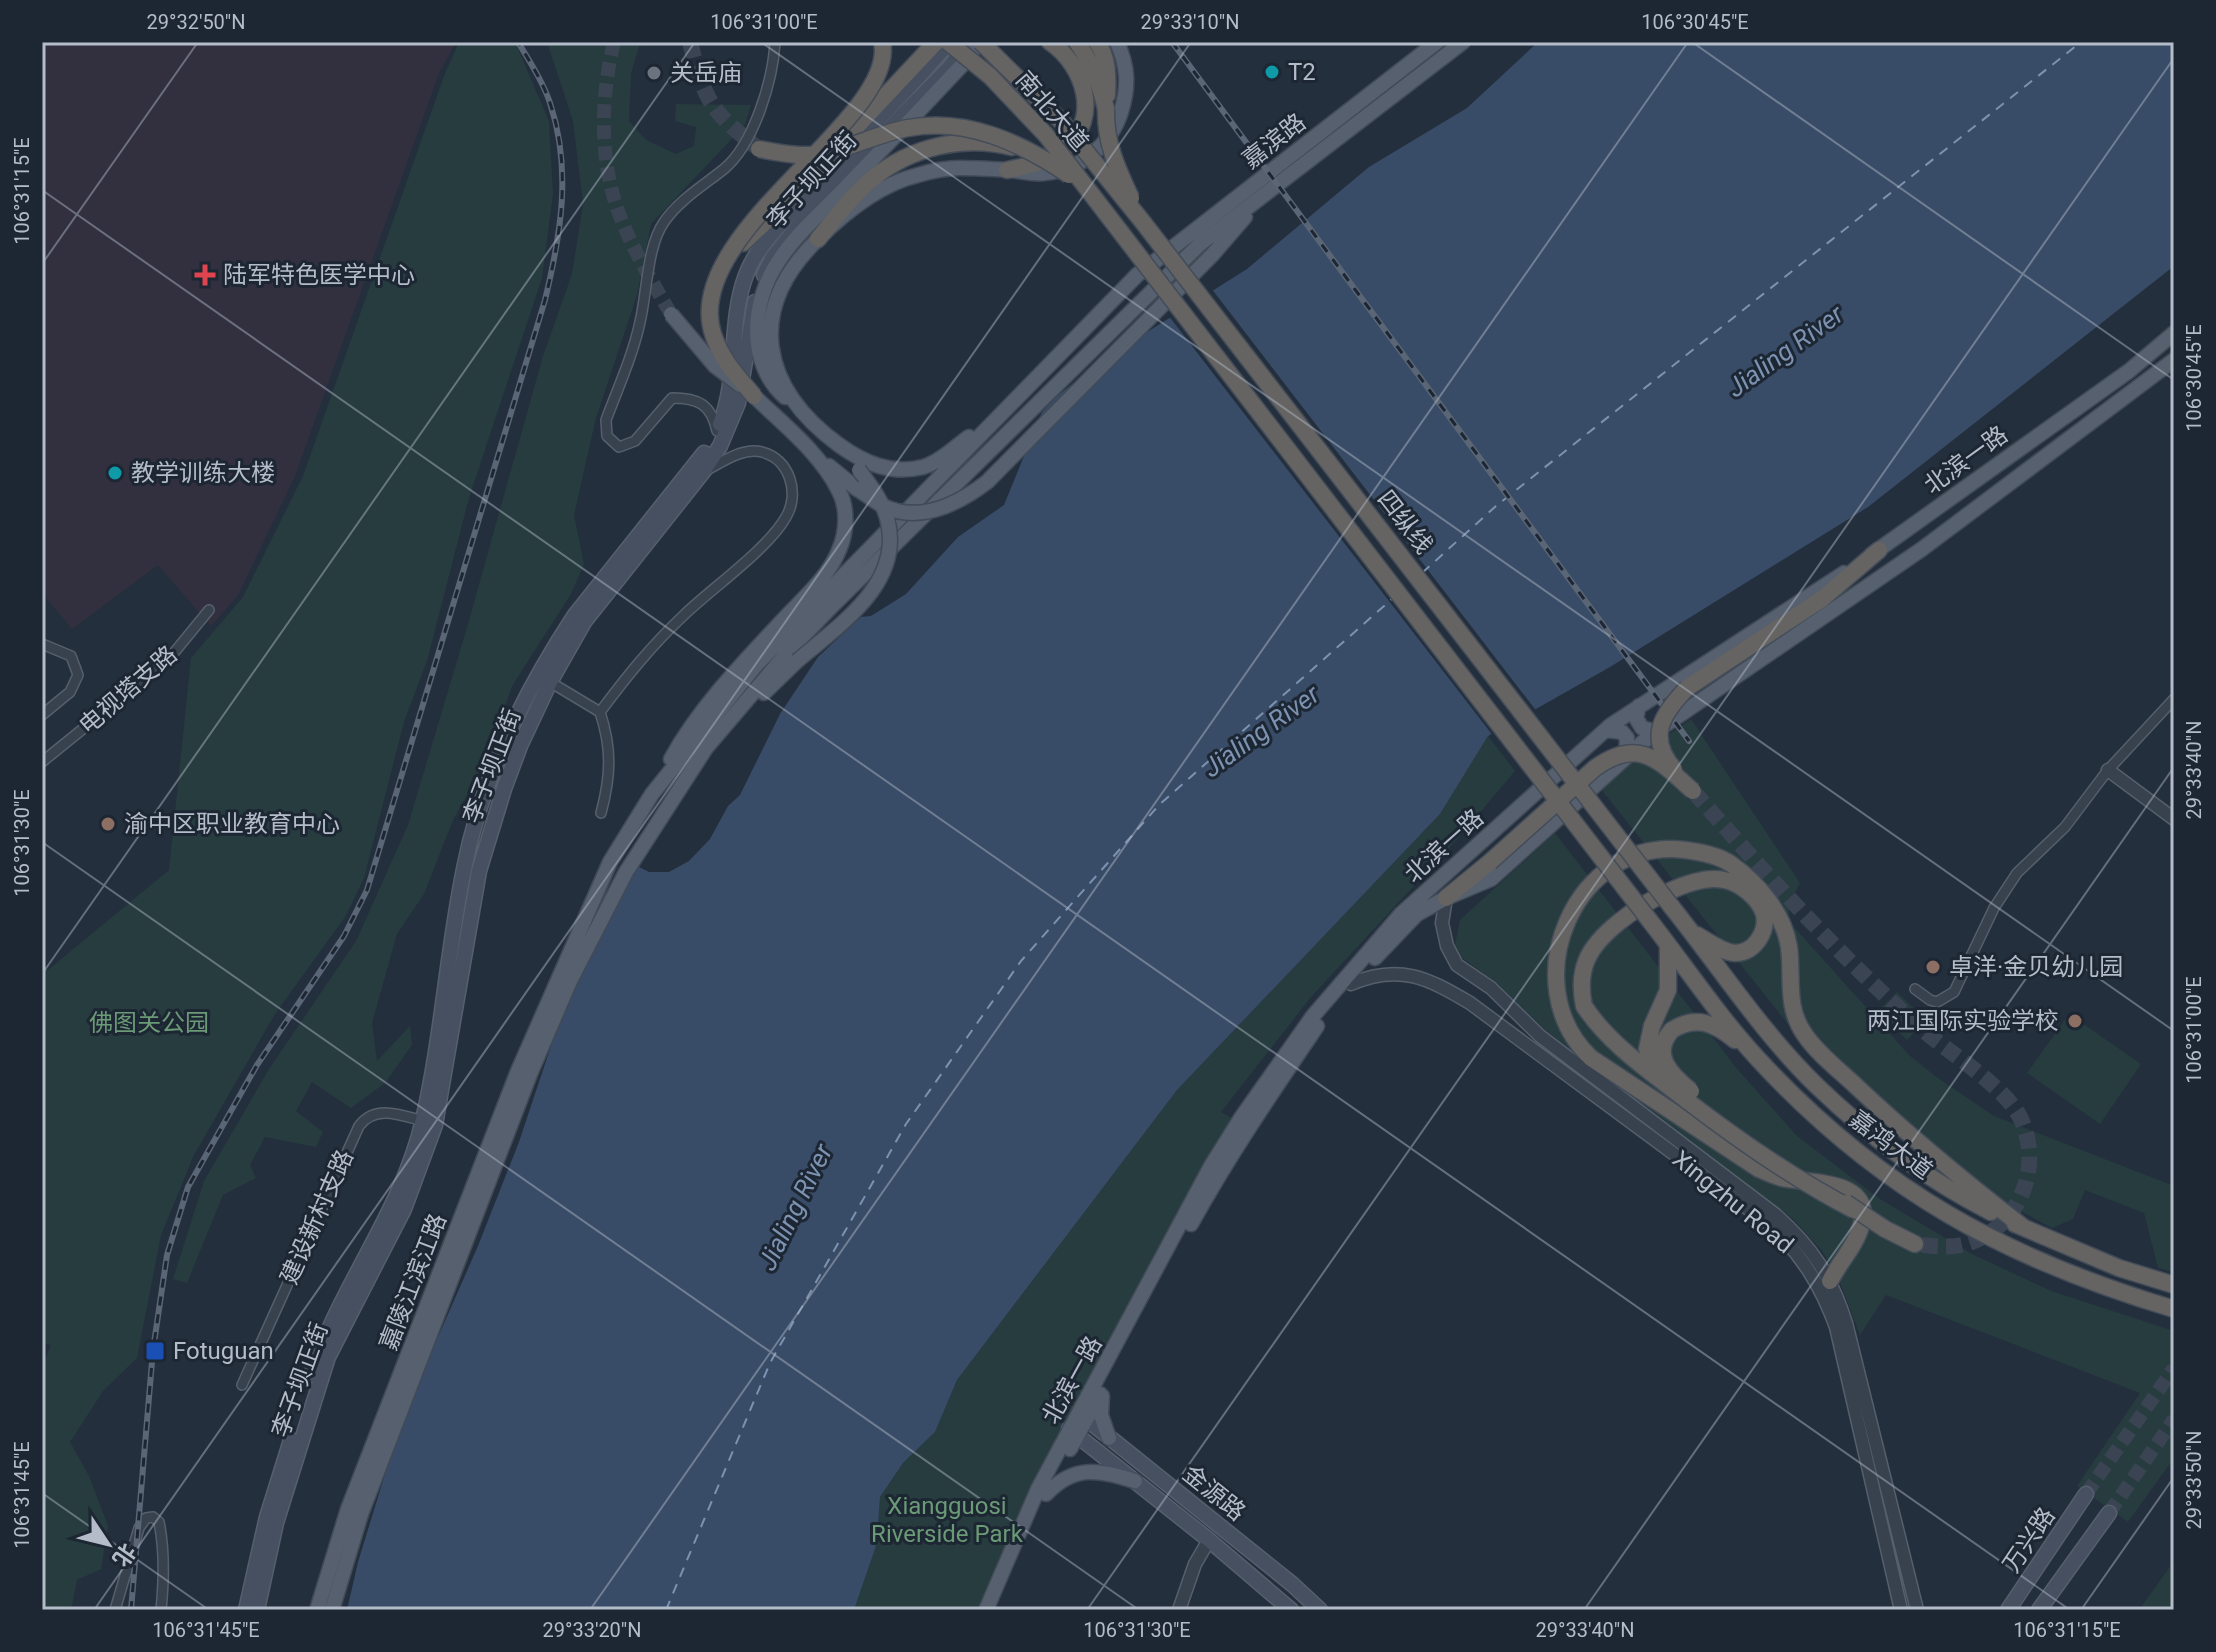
<svg xmlns="http://www.w3.org/2000/svg" width="2216" height="1652" font-family="Roboto,'Noto Sans SC',sans-serif">
  <style>
    .medical { fill: #32303f }
    .green { fill: #263c3f }
    .water { fill: #394c67 }
    .pier { fill: #242f3e }
    .lines { fill: none; stroke-linecap: round; stroke-linejoin: round }
    .ferry { stroke: #7c92b1; stroke-width: 2; stroke-dasharray: 10 8; stroke-linecap: butt }
    .secondary-tunnel { stroke: #3a4453; stroke-width: 14; stroke-dasharray: 14 7; stroke-linecap: butt }
    .primary-tunnel { stroke: #3a4453; stroke-width: 14; stroke-dasharray: 14 7; stroke-linecap: butt }
    .trunk-tunnel { stroke: #3a4453; stroke-width: 16; stroke-dasharray: 16 8; stroke-linecap: butt }
    .minor-casing { stroke: #565f6c; stroke-width: 12 }
    .tertiary-casing { stroke: #565f6c; stroke-width: 15 }
    .secondary-casing { stroke: #565f6c; stroke-width: 17 }
    .primary-casing { stroke: #414a57; stroke-width: 17 }
    .trunk-casing { stroke: #434c59; stroke-width: 19 }
    .minor { stroke: #38414e; stroke-width: 9 }
    .tertiary { stroke: #38414e; stroke-width: 12 }
    .secondary { stroke: #465061; stroke-width: 14 }
    .primary { stroke: #56606e; stroke-width: 14 }
    .trunk { stroke: #656462; stroke-width: 16 }
    .rail-casing { stroke: #5a6575; stroke-width: 6 }
    .rail { stroke: #1d2633; stroke-width: 3; stroke-dasharray: 9; stroke-linecap: butt }
    .primary-bridge-casing { stroke: #414a57; stroke-width: 17; stroke-linecap: butt }
    .trunk-bridge-casing { stroke: #434c59; stroke-width: 19; stroke-linecap: butt }
    .primary-bridge { stroke: #56606e; stroke-width: 14 }
    .trunk-bridge { stroke: #656462; stroke-width: 16 }
    .ticks { fill: none; stroke: #b4bcc9; stroke-width: 2; stroke-opacity: 0.45 }
    .culture-dot { fill: #0f9aa8; stroke: #1d2633; stroke-width: 3 }
    .worship-dot { fill: #6b7280; stroke: #1d2633; stroke-width: 3 }
    .health-dot { fill: #e0444e; stroke: #1d2633; stroke-width: 3 }
    .education-dot { fill: #8d6e63; stroke: #1d2633; stroke-width: 3 }
    .transit-dot { fill: #1a4fb4; stroke: #1d2633; stroke-width: 3 }
    .labels { text-anchor: middle; stroke-width: 6; stroke-linejoin: round; paint-order: stroke }
    .poi-label { font-size: 24px; fill: #b4bcc9; stroke: #1d2633; text-anchor: start }
    .street-label { font-size: 24px; fill: #b4bcc9; stroke: #1d2633 }
    .park-label { font-size: 24px; fill: #6b9a76; stroke: #1d2633 }
    .water-label { font-size: 26px; font-style: italic; fill: #7c92b1; stroke: #1d2633 }
    .neatline { fill: none; stroke: #b4bcc9; stroke-width: 3 }
    .ticks-label { font-size: 20px; text-anchor: middle; fill: #b4bcc9 }
  </style>
  <rect width="100%" height="100%" fill="#242f3e"/>
  <path class="medical" d="M 42,42 L 456,42 L 439,73 L 295,476 L 238,595 L 211,626 L 158,565 L 72,629 L 42,593 Z"/>
  <path class="green" d="M 459,42 L 515,42 L 549,121 L 553,194 L 542,278 L 469,498 L 427,661 L 404,722 L 364,878 L 345,917 L 275,1014 L 194,1155 L 161,1235 L 137,1358 L 103,1391 L 70,1442 L 89,1476 L 108,1526 L 101,1569 L 77,1580 L 71,1610 L 42,1610 L 42,1366 L 51,1345 L 42,1343 L 42,964 L 48,970 L 169,870 L 191,658 L 243,597 L 303,476 L 444,76 Z
    M 547,42 L 674,42 L 639,46 L 631,74 L 629,121 L 646,140 L 676,154 L 694,146 L 696,127 L 675,121 L 676,104 L 751,105 L 745,125 L 651,224 L 637,295 L 596,418 L 574,515 L 584,564 L 571,594 L 512,686 L 486,761 L 453,820 L 424,894 L 397,934 L 372,1023 L 377,1061 L 410,1026 L 412,1045 L 385,1083 L 351,1108 L 312,1082 L 296,1111 L 323,1132 L 316,1147 L 265,1137 L 250,1165 L 256,1178 L 223,1195 L 187,1283 L 173,1279 L 204,1181 L 269,1069 L 356,941 L 408,825 L 466,631 L 543,356 L 572,274 L 583,204 L 573,121 Z
    M 1691,719 L 1800,883 C 1792,899 1783,910 1794,927 L 1909,1055 L 1935,1076 L 1994,1116 L 2174,1186 L 2174,1272 L 2158,1268 L 2144,1213 L 2085,1190 L 2073,1219 L 2052,1228 L 2004,1202 L 1803,1043 L 1600,788 L 1631,761 Z
    M 1488,736 L 1515,771 L 1461,835 L 1311,997 L 1221,1112 L 1235,1120 L 981,1610 L 854,1610 L 877,1543 L 880,1497 L 903,1463 L 935,1432 L 957,1380 L 1177,1090 L 1440,814 Z
    M 1555,833 L 1738,1070 L 1797,1136 L 1880,1199 L 1972,1254 L 2051,1291 L 2174,1331 L 2174,1458 L 2128,1522 L 2077,1486 L 2140,1393 L 1886,1295 L 1860,1335 L 1839,1280 L 1822,1251 L 1793,1219 L 1545,1030 L 1498,984 L 1461,957 L 1455,945 L 1460,920 Z
    M 1897,992 L 1926,1020 L 1907,1040 L 1878,1011 Z
    M 2069,1014 L 2141,1064 L 2100,1124 L 2027,1073 Z
    M 2174,1561 L 2174,1610 L 2139,1610 Z"/>
  <path class="water" d="M 1538,42 L 2174,42 L 2174,266 L 1868,507 L 1610,667 L 1488,736 L 1440,814 L 1177,1090 L 957,1380 L 935,1432 L 903,1463 L 880,1497 L 877,1543 L 854,1610 L 347,1610 L 358,1562 L 402,1419 L 478,1246 L 519,1142 L 554,1037 L 623,868 L 639,867 L 649,872 L 669,872 L 689,861 L 710,839 L 728,806 L 740,795 L 780,714 L 818,657 L 861,617 L 871,616 L 906,594 L 958,537 L 1004,505 L 1042,412 L 1057,396 L 1103,360 L 1247,269 L 1369,167 L 1467,108 Z"/>
  <path class="pier" d="M 1211,288 L 1538,713 L 1494,737 L 1168,315 Z"/>
  <g class="lines">
    <path class="ferry" d="M 1422,573 L 1496,506 L 2081,42
      M 666,1610 L 770,1363 L 906,1124 L 1021,961 L 1159,805 L 1393,598"/>
    <path class="secondary-tunnel" d="M 2086,1494 L 2174,1368
      M 2109,1513 L 2174,1419"/>
    <path class="primary-tunnel" d="M 614,42 C 601,95 599,155 617,208 C 630,245 651,280 671,314"/>
    <path class="trunk-tunnel" d="M 690,42 C 704,100 711,112 759,149
      M 1693,791 C 1765,873 1840,957 1922,1029 C 1949,1053 2006,1087 2021,1119 C 2043,1167 2020,1226 1969,1243 C 1952,1249 1932,1246 1915,1244"/>
    <g class="minor-casing">
      <path id="minor" d="M 717,431 C 711,404 698,398 672,398 L 635,441 L 619,447 L 607,436 L 606,420 C 618,388 633,355 640,322 C 647,293 647,246 664,222 C 679,200 704,185 724,169 C 754,144 773,80 775,42
        M 42,644 L 71,656 L 78,675 L 70,692 L 42,715
        M 550,682 L 600,712 C 612,749 611,775 601,813
        M 600,712 C 627,676 651,646 684,615 C 712,588 768,549 786,517 C 800,494 790,459 762,452 C 743,447 722,462 705,471
        M 42,762 L 168,660 L 209,610
        M 1915,989 L 1930,1000 L 1937,1002 L 1954,992 L 1994,908 L 2017,873 L 2065,827 L 2108,770 L 2174,699
        M 242,1385 L 359,1126 C 376,1103 403,1116 427,1122
        M 115,1610 L 139,1528 L 146,1518 L 153,1517 L 159,1522 C 165,1551 164,1580 161,1610"/>
    </g>
    <g class="tertiary-casing">
      <path id="tertiary" d="M 2108,770 L 2174,819
        M 1446,898 L 1442,923 L 1447,946 L 1457,965 L 1491,988 L 1540,1036 L 1776,1215 C 1813,1248 1831,1276 1846,1323 L 1917,1610
        M 1351,984 C 1399,963 1428,978 1470,1003 L 1770,1225 C 1802,1255 1821,1286 1836,1327 L 1901,1610
        M 1179,1610 L 1195,1564 L 1209,1540"/>
    </g>
    <g class="secondary-casing">
      <path id="secondary" d="M 764,275 L 773,257 L 819,200 L 949,68 L 969,42
        M 720,424 C 739,377 728,323 746,275 C 755,250 775,231 792,211 C 842,153 900,101 949,42
        M 311,1375 C 340,1286 402,1212 423,1120 C 442,1038 447,952 464,869 C 481,780 525,691 575,615 L 704,453
        M 1079,1413 L 1292,1584 L 1320,1610
        M 1069,1429 L 1209,1540 L 1291,1610
        M 246,1610 L 267,1517 L 291,1440
        M 257,1610 L 276,1523 L 328,1357 L 404,1209 L 435,1125 L 479,871 L 504,789 L 520,746 L 550,682 L 584,622 L 703,472 L 720,446 L 738,403 L 755,302
        M 2008,1610 L 2086,1494
        M 2039,1610 L 2109,1513"/>
    </g>
    <g class="primary-casing">
      <path id="primary" d="M 1140,273 L 1437,42
        M 785,397 C 747,364 751,302 778,262 C 795,235 822,212 844,189 C 884,148 924,106 963,64 L 979,42
        M 969,437 C 955,447 940,462 923,467 C 891,475 864,463 839,445 C 761,388 745,310 817,240 C 845,212 880,184 918,175 C 931,171 947,168 960,168 C 976,168 993,169 1009,170 C 1021,171 1034,175 1045,173 C 1080,170 1110,146 1121,112 C 1129,86 1128,67 1117,42
        M 829,466 L 857,489
        M 987,482 L 1213,254 L 1245,217
        M 1871,555 L 2129,371 L 2174,333
        M 764,693 L 797,661
        M 1639,706 L 1636,718 L 1642,728 L 1656,732
        M 1606,730 L 1622,732 L 1627,738 L 1626,757
        M 671,759 C 699,708 742,664 782,621 C 802,599 828,578 839,550 C 847,532 848,508 839,491 C 820,453 784,425 754,396
        M 1375,958 L 1417,914 L 1446,898 L 1491,879 L 1652,734 L 1922,549 L 2174,360
        M 1191,1224 C 1229,1155 1273,1091 1317,1026
        M 1102,1396 L 1101,1415 L 1109,1438
        M 1070,1449 L 1100,1394
        M 1046,1494 C 1075,1464 1098,1470 1135,1481
        M 317,1610 L 348,1509 L 518,1071 L 610,862 L 652,794 L 756,665 L 1138,274
        M 332,1610 L 361,1514 L 530,1074 L 570,981 L 626,872 L 706,748 L 787,653 L 831,607 L 1200,244 L 1463,42
        M 986,1610 L 1038,1489 L 1211,1166 L 1241,1118 L 1313,1016 L 1401,914 L 1611,725 L 1844,573"/>
    </g>
    <g class="trunk-casing">
      <path id="trunk" d="M 1077,42 C 1092,63 1100,83 1106,109
        M 1097,42 C 1108,57 1108,77 1107,95
        M 1007,170 C 1028,166 1048,162 1065,148 C 1101,118 1085,66 1050,42
        M 818,239 C 835,219 852,195 872,179 C 912,146 963,135 1012,147
        M 743,243 L 782,206 L 936,42
        M 1687,688 L 1822,599 L 1879,550
        M 1446,898 L 1490,862
        M 1671,906 C 1719,966 1762,1033 1818,1087 C 1869,1136 1928,1180 1991,1212
        M 1650,921 C 1686,967 1719,1017 1759,1060 C 1879,1190 2006,1259 2174,1309
        M 1584,1006 C 1576,968 1589,946 1619,922 C 1641,904 1694,873 1724,880 C 1740,883 1759,898 1764,914 C 1768,932 1754,953 1735,953 C 1722,952 1708,941 1697,935
        M 1652,1026 L 1668,990 L 1668,945
        M 1672,1030 C 1696,1015 1714,1023 1735,1040
        M 2015,1224 L 2119,1268 L 2174,1285
        M 1885,1229 L 1915,1244
        M 1830,1281 C 1839,1263 1856,1245 1861,1226 C 1875,1178 1809,1184 1782,1178 C 1774,1176 1766,1172 1759,1169 L 1591,1058 C 1513,984 1575,836 1685,850 C 1701,852 1718,855 1731,864 C 1758,883 1784,914 1789,947 C 1793,978 1785,1007 1805,1035 C 1818,1054 1839,1070 1856,1086 C 1909,1136 1965,1182 2023,1227"/>
    </g>
    <use href="#minor" class="minor"/>
    <use href="#tertiary" class="tertiary"/>
    <use href="#secondary" class="secondary"/>
    <use href="#primary" class="primary"/>
    <use href="#trunk" class="trunk"/>
    <g class="rail-casing">
      <path id="rail" d="M 1172,42 L 1689,741
        M 131,1610 L 153,1350 L 167,1255 L 188,1187 L 257,1065 L 344,936 L 367,890 L 545,300 C 561,234 572,169 550,103 C 543,82 530,62 518,42"/>
    </g>
    <use href="#rail" class="rail"/>
    <g class="primary-bridge-casing">
      <path id="primary-bridge" d="M 671,314 L 715,366 L 740,385
        M 857,489 C 866,494 874,501 883,506 C 920,524 958,504 987,482
        M 797,661 C 839,625 905,583 887,518 C 882,500 870,485 859,470"/>
    </g>
    <g class="trunk-bridge-casing">
      <path id="trunk-bridge" d="M 948,42 L 990,76 L 1046,135 L 1650,921
        M 981,42 L 1062,122 L 1142,221 L 1671,906
        M 1106,109 C 1105,142 1117,168 1131,198
        M 759,149 C 780,153 804,158 826,153 C 853,147 880,133 908,128 C 967,117 1021,143 1069,175
        M 754,396 C 737,376 721,359 713,334 C 680,233 899,119 882,42
        M 1674,769 C 1646,737 1663,713 1687,688
        M 1490,862 L 1595,768 C 1639,736 1659,761 1693,791
        M 1584,1006 C 1605,1038 1638,1063 1668,1086 C 1727,1132 1787,1175 1854,1210
        M 1652,1026 L 1647,1049 L 1655,1075
        M 1672,1030 C 1650,1054 1671,1075 1691,1091
        M 1846,1203 L 1885,1229"/>
    </g>
    <use href="#primary-bridge" class="primary-bridge"/>
    <use href="#trunk-bridge" class="trunk-bridge"/>
  </g>
  <path class="ticks" d="M 761,42 L 2174,1031M 1692,42 L 2174,380M 42,190 L 2070,1610M 42,264 L 198,42M 42,842 L 1139,1610M 42,974 L 695,42M 42,1493 L 209,1610M 94,1610 L 1191,42M 590,1610 L 1688,42M 1087,1610 L 2174,58M 1584,1610 L 2174,767M 2081,1610 L 2174,1477"/>
  <g class="culture-dot">
    <circle cx="1272" cy="72" r="8"/>
    <circle cx="115" cy="473" r="8"/>
  </g>
  <circle class="worship-dot" cx="654" cy="73" r="8"/>
  <path class="health-dot" d="M201 263h8v8h8v8h-8v8h-8v-8h-8v-8h8z"/>
  <g class="education-dot">
    <circle cx="108" cy="824" r="8"/>
    <circle cx="1933" cy="967" r="8"/>
    <circle cx="2075" cy="1021" r="8"/>
  </g>
  <rect class="transit-dot" x="145" y="1341" width="20" height="20" rx="4"/>
  <g class="labels">
    <g class="poi-label">
      <text x="1288" y="80">T2</text>
      <text x="670" y="81">关岳庙</text>
      <text x="223" y="283">陆军特色医学中心</text>
      <text x="131" y="481">教学训练大楼</text>
      <text x="124" y="832">渝中区职业教育中心</text>
      <text x="1949" y="975">卓洋·金贝幼儿园</text>
      <text x="2059" y="1029" text-anchor="end">两江国际实验学校</text>
      <text x="173" y="1359">Fotuguan</text>
    </g>
    <g class="street-label">
      <text transform="translate(1052 111) rotate(49)" y="8">南北大道</text>
      <text transform="translate(1274 141) rotate(-38)" y="8">嘉滨路</text>
      <text transform="translate(812 180) rotate(-48)" y="8">李子坝正街</text>
      <text transform="translate(1966 460) rotate(-36)" y="8">北滨一路</text>
      <text transform="translate(1405 522) rotate(52)" y="8">四纵线</text>
      <text transform="translate(128 690) rotate(-41)" y="8">电视塔支路</text>
      <text transform="translate(492 766) rotate(-69)" y="8">李子坝正街</text>
      <text transform="translate(1444 846) rotate(-42)" y="8">北滨一路</text>
      <text transform="translate(1891 1145) rotate(37)" y="8">嘉鸿大道</text>
      <text transform="translate(1733 1202) rotate(39)" y="8">Xingzhu Road</text>
      <text transform="translate(317 1217) rotate(-66)" y="8">建设新村支路</text>
      <text transform="translate(413 1282) rotate(-69)" y="8">嘉陵江滨江路</text>
      <text transform="translate(300 1380) rotate(-70)" y="8">李子坝正街</text>
      <text transform="translate(1072 1380) rotate(-61)" y="8">北滨一路</text>
      <text transform="translate(1214 1493) rotate(39)" y="8">金源路</text>
      <text transform="translate(2029 1540) rotate(-56)" y="8">万兴路</text>
    </g>
    <g class="park-label">
      <text x="149" y="1031">佛图关公园</text>
      <text x="947" y="1514">Xiangguosi<tspan x="947" dy="28">Riverside Park</tspan></text>
    </g>
    <g class="water-label">
      <text transform="translate(1785 351) rotate(-36)" y="9">Jialing River</text>
      <text transform="translate(1261 731) rotate(-36)" y="9">Jialing River</text>
      <text transform="translate(795 1207) rotate(-64)" y="9">Jialing River</text>
    </g>
  </g>
  <rect width="2216" height="1652" fill="none" stroke="#1d2633" stroke-width="88"/>
  <g transform="translate(108 1544) rotate(125)" stroke="#1d2633" stroke-width="6" paint-order="stroke">
  <path d="M0-6L14 30L0 20L-14 30Z" fill="#b4bcc9"/>
  <text y="-12" font-size="22" font-weight="bold" text-anchor="middle" fill="#b4bcc9">北</text>
  </g>
  <rect x="44" y="44" width="2128" height="1564" class="neatline"/>
  <g class="ticks-label">
    <text x="196" y="29">29°32'50"N</text>
    <text x="764" y="29">106°31'00"E</text>
    <text x="1190" y="29">29°33'10"N</text>
    <text x="1695" y="29">106°30'45"E</text>
    <text transform="translate(22 191) rotate(-90)" y="7">106°31'15"E</text>
    <text transform="translate(2194 378) rotate(-90)" y="7">106°30'45"E</text>
    <text transform="translate(2194 770) rotate(-90)" y="7">29°33'40"N</text>
    <text transform="translate(22 843) rotate(-90)" y="7">106°31'30"E</text>
    <text transform="translate(2194 1030) rotate(-90)" y="7">106°31'00"E</text>
    <text transform="translate(2194 1480) rotate(-90)" y="7">29°33'50"N</text>
    <text transform="translate(22 1495) rotate(-90)" y="7">106°31'45"E</text>
    <text x="206" y="1637">106°31'45"E</text>
    <text x="592" y="1637">29°33'20"N</text>
    <text x="1137" y="1637">106°31'30"E</text>
    <text x="1585" y="1637">29°33'40"N</text>
    <text x="2067" y="1637">106°31'15"E</text>
  </g>
</svg>
